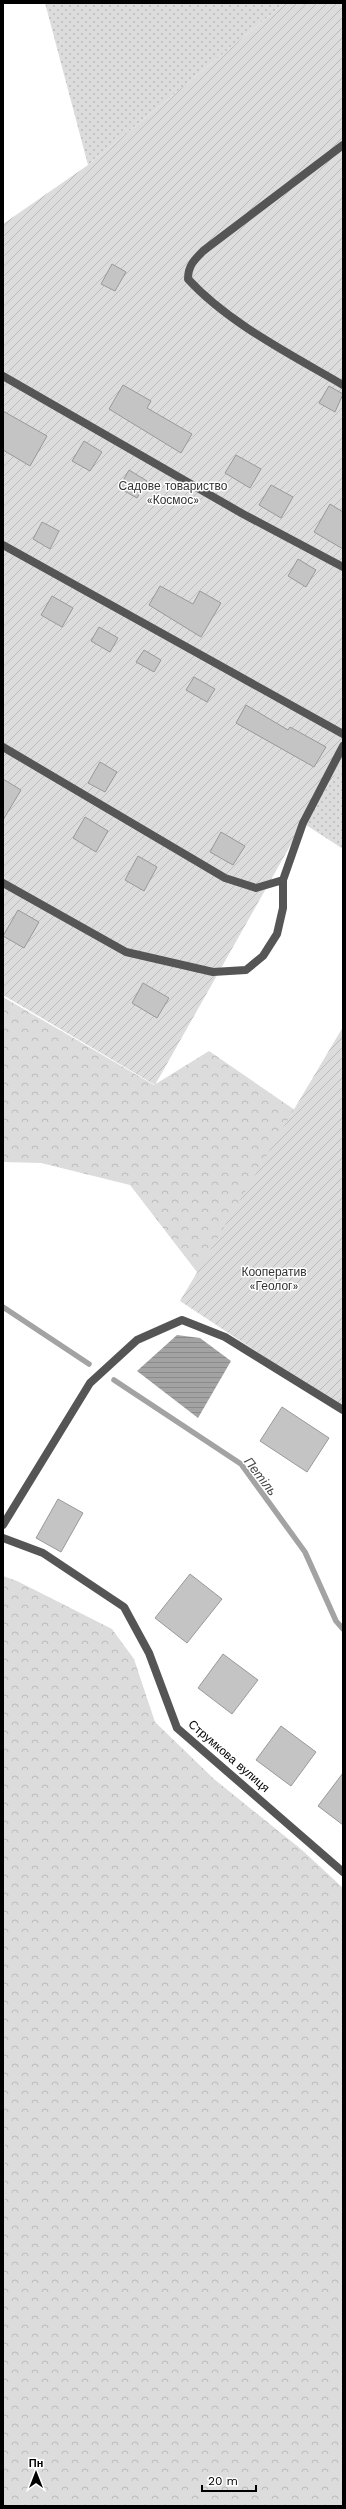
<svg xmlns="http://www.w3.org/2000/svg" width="346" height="2509" font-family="'Work Sans',sans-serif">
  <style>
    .grass { fill: url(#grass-dots) }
    .forest { fill: url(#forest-crowns) }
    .garden { fill: url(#garden-furrows) }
    .water { fill: url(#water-rules) }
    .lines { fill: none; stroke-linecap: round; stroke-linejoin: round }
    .stream { stroke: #a3a3a3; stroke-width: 5.5 }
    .building { fill: #c4c4c4; stroke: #999 }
    .street { stroke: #555; stroke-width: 8 }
    .labels { text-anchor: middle; stroke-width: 3; stroke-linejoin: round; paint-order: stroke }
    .park-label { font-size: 12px; fill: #333; stroke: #fff }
    .street-label { font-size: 12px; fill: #000; stroke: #fff }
    .water-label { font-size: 13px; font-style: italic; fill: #444; stroke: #fff }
  </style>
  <defs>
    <pattern id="grass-dots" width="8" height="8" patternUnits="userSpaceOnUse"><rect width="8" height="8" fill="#dcdcdc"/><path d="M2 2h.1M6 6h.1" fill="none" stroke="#bbb" stroke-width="1.8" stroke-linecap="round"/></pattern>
    <pattern id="forest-crowns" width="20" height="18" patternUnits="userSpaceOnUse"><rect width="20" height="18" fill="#dcdcdc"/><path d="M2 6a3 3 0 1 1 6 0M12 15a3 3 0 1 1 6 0" fill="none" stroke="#bbb"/></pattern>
    <pattern id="garden-furrows" width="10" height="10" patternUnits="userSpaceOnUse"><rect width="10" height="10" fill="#dcdcdc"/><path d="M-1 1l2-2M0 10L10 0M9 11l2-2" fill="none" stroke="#bbb"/></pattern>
    <pattern id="water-rules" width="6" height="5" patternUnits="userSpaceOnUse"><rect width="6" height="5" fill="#a3a3a3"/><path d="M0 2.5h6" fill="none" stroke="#8b8b8b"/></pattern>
  </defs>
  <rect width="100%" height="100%" fill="#fff"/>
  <path class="grass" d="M 45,3 L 285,3 L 88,165 Z
    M 343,763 L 343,849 L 303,823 Z
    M 3,2138 L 5,2139 L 5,2205 L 3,2205 Z"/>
  <path class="forest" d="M 3,997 L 154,1085 L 209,1051 L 343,1143 L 210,1289 L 130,1185 L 41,1163 L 3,1162 Z
    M 3,1576 L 17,1581 L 112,1629 L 134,1659 L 155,1722 L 214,1779 L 302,1850 L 343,1888 L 343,2506 L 3,2506 L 3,2205 L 5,2204 L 5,2139 L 3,2138 Z"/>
  <path class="garden" d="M 285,3 L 343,3 L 343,763 L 303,823 L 155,1085 L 3,995 L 3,224 L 88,165 Z
    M 343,1027 L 343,1409 L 180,1301 Z"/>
  <path class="water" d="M 177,1335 L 200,1338 L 231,1361 L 198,1418 L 137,1371 Z"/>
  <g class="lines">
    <path class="stream" d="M 3,1307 L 89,1364
      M 114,1380 L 241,1464 L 305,1552 L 336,1621 L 343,1629"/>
  </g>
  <path class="building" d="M 112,264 L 126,272 L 115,291 L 101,284 Z
    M 123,385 L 151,401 L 147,408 L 192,434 L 181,453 L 109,409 Z
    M 329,386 L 343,394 L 335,412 L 319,403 Z
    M 3,411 L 47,436 L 30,466 L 3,450 Z
    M 84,441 L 102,452 L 90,471 L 72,461 Z
    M 236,455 L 261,469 L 250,488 L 225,473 Z
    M 129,470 L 147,481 L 137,498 L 119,488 Z
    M 271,485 L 293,497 L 281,518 L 259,505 Z
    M 330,504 L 343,512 L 343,549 L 314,532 Z
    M 42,522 L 59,531 L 50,549 L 33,539 Z
    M 298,559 L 316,570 L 306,587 L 288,576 Z
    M 160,586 L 193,604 L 200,591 L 221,603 L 201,637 L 149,605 Z
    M 52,596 L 73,608 L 62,627 L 41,615 Z
    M 99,627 L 118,638 L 110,652 L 91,641 Z
    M 144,650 L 161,660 L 154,672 L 136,662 Z
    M 194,677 L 215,689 L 207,702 L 186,690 Z
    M 246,705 L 288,730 L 290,727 L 326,747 L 314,767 L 236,723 Z
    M 100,762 L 117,772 L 105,792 L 88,783 Z
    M 3,779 L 21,790 L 3,820 Z
    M 85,817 L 108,831 L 96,852 L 73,838 Z
    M 221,832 L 245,846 L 233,865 L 210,852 Z
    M 138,856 L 157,867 L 144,891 L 125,880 Z
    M 18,910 L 39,922 L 24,948 L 3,936 Z
    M 143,983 L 169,998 L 157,1018 L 132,1003 Z
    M 282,1407 L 329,1438 L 307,1472 L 260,1441 Z
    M 58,1499 L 83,1513 L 61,1552 L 36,1538 Z
    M 190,1574 L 222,1599 L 187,1643 L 155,1618 Z
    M 223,1654 L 258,1680 L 232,1714 L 198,1688 Z
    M 281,1726 L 316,1752 L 291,1786 L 256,1760 Z
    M 343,1773 L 343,1825 L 318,1806 Z"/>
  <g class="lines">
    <path class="street" d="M 343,145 L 203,251 C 194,260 188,266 188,279 C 228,323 292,355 343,385
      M 3,376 L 243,514 L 343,567
      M 3,545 L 343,734
      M 3,747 L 225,878 L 256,888 L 283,880 L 303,823 L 343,746
      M 3,883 L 126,952 L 213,972 L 246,970 L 263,956 L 277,934 L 283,908 L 283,880
      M 3,1525 L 90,1383 L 137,1340 L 182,1320 L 225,1337 L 343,1410
      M 3,1538 L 43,1553 L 124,1607 L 149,1653 L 177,1728 L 343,1872"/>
  </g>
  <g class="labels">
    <g class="park-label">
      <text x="173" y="490">Садове товариство<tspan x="173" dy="14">«Космос»</tspan></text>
      <text x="274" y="1276">Кооператив<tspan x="274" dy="14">«Геолог»</tspan></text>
    </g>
    <g class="street-label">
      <text transform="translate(229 1756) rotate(41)" y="4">Струмкова вулиця</text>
    </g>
    <g class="water-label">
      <text transform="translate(261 1476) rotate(52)" y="5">Петіль</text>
    </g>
  </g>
  <rect width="346" height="2509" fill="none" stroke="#000000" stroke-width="8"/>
  <g transform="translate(36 2473)" stroke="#ffffff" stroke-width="3" paint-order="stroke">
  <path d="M0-3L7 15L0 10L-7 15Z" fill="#000000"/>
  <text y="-6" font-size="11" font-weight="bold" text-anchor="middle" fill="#000000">Пн</text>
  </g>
  <path d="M202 2485v6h54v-6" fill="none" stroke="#000000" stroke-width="2"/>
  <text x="208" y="2485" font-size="12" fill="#000000" stroke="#ffffff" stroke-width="3" paint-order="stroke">20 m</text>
</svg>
